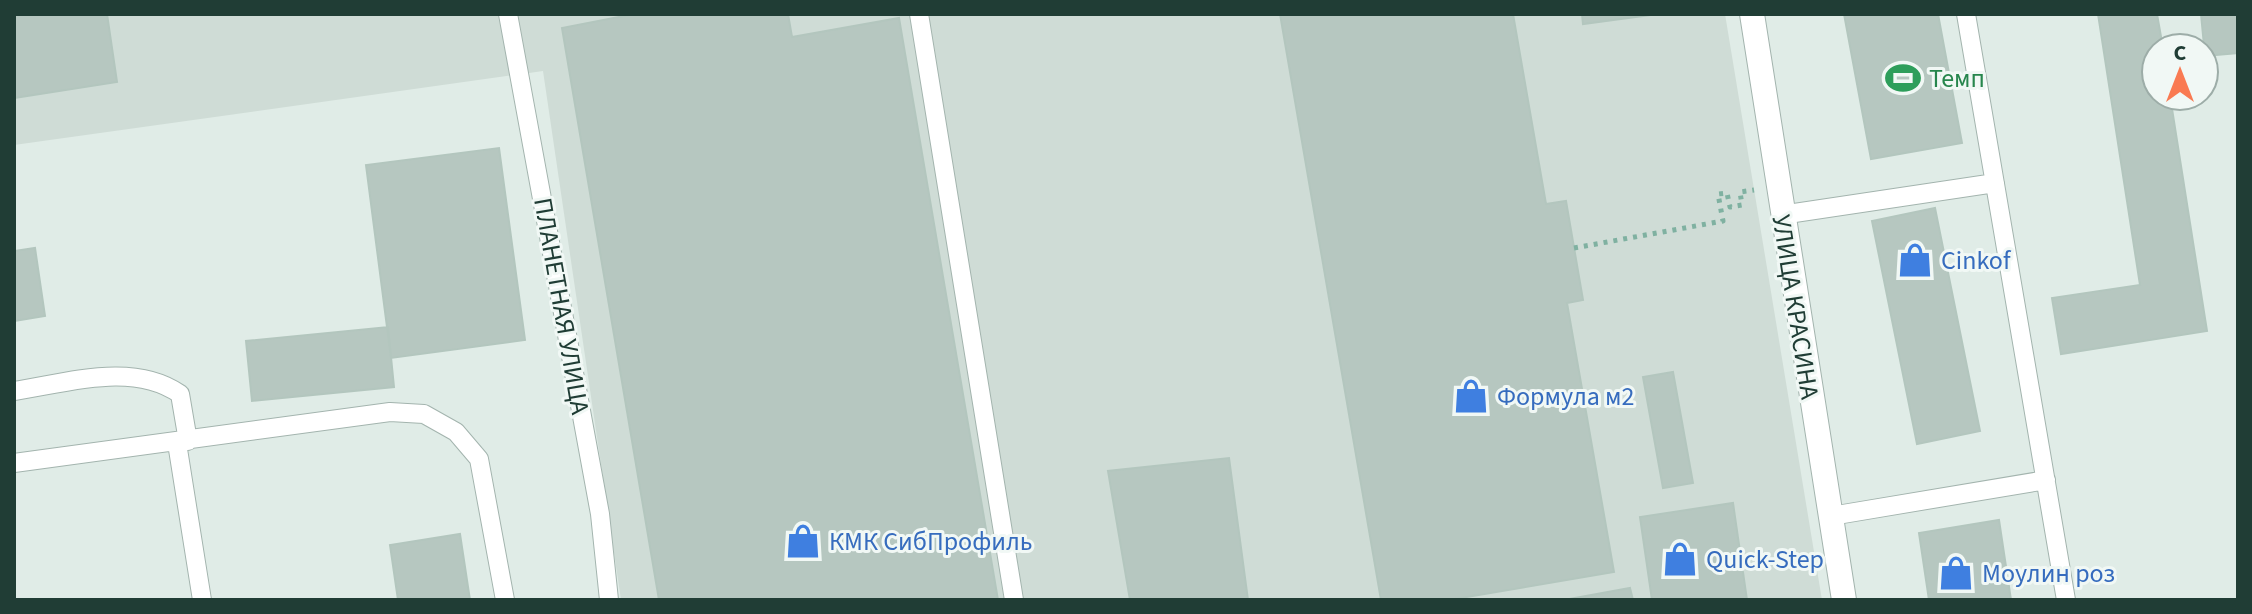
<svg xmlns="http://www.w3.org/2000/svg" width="2252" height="614" font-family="'Source Sans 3',sans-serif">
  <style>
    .built { fill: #cfdcd6 }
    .building { fill: #b6c7c0; stroke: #b3c6be; stroke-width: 2 }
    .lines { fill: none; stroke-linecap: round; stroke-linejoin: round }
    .service-casing { stroke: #a3b4ae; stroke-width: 20 }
    .tertiary-casing { stroke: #a3b4ae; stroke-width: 26 }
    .path { stroke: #7fb1a1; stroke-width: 5; stroke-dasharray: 4 6; stroke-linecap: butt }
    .service { stroke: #fff; stroke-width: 18 }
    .tertiary { stroke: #fff; stroke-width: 24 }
    .labels { text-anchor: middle; stroke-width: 6; stroke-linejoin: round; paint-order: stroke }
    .leisure-label { font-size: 26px; fill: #27864d; stroke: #f1f8f5; text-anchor: start }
    .shop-label { font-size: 26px; fill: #366cbe; stroke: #f1f8f5; text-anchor: start }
    .street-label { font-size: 26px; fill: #203d35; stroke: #f1f8f5 }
  </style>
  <rect width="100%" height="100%" fill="#e0ece7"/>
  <path class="built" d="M 14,14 L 1725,14 L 1822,600 L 621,600 L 543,71 L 14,145 Z"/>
  <path class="building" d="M 14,14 L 107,14 L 117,82 L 14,98 Z
    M 634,14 L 788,14 L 792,37 L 899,18 L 998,600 L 659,600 L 562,28 Z
    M 1280,14 L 1513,14 L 1546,204 L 1566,201 L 1583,300 L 1567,303 L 1614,572 L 1449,600 L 1381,600 Z
    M 1582,14 L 1658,14 L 1583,24 Z
    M 1844,14 L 1938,14 L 1962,143 L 1871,159 Z
    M 2098,14 L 2157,14 L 2163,48 L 2156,48 L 2156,96 L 2170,96 L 2207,331 L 2061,354 L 2052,298 L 2140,285 Z
    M 2201,14 L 2238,14 L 2238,53 L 2205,56 Z
    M 499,148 L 525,340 L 391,358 L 366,165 Z
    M 1935,208 L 1980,431 L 1917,444 L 1872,221 Z
    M 35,248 L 45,316 L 14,321 L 14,251 Z
    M 388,327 L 394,387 L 252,401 L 246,341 Z
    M 1673,372 L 1693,483 L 1663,488 L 1643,377 Z
    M 1229,458 L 1248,600 L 1130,600 L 1108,471 Z
    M 1733,503 L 1747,600 L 1652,600 L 1640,517 Z
    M 1999,520 L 2011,600 L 1929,600 L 1919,533 Z
    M 460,534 L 470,600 L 398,600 L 390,545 Z
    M 1630,588 L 1633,600 L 1564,600 Z"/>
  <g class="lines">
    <g class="service-casing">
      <path id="service" d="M 508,14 L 600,514 L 609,600
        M 919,14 L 1014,600
        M 1966,14 L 2066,600
        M 1781,215 L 1995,183
        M 14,391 C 67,383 133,361 180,394 L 188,441
        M 177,443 L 202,600
        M 14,463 L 390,412 L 424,414 L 456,432 L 479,459 L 505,600
        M 1831,516 L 2046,480"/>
    </g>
    <g class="tertiary-casing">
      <path id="tertiary" d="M 1752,14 L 1844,600"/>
    </g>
    <path class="path" d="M 1574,248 L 1723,221 L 1718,194 L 1727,193 L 1730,207 L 1742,205 L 1740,192 L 1754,190"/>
    <use href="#service" class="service"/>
    <use href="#tertiary" class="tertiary"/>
  </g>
  <defs>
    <g id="stadium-bare" transform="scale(2.76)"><path d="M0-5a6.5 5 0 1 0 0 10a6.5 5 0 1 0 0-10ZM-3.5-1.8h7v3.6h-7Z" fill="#2e9e5b" stroke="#f1f8f5" stroke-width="2.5" paint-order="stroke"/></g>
    <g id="shop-bare" transform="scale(2.76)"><path d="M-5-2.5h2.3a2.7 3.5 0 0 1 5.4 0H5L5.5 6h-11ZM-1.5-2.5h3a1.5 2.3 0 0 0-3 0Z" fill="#3f7fe0" stroke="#f1f8f5" stroke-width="2.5" paint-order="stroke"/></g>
  </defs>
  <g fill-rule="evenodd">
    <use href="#stadium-bare" x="1903" y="78"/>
    <use href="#shop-bare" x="1915" y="260"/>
    <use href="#shop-bare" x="1471" y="396"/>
    <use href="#shop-bare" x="803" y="541"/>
    <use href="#shop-bare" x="1680" y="559"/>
    <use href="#shop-bare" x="1956" y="573"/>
  </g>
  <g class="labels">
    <g class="leisure-label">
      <text x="1929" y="87">Темп</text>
    </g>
    <g class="shop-label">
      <text x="1941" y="269">Cinkof</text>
      <text x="1497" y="405">Формула м2</text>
      <text x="829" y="550">КМК СибПрофиль</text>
      <text x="1706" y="568">Quick-Step</text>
      <text x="1982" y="582">Моулин роз</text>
    </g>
    <g class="street-label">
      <text transform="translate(562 306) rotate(80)" y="9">ПЛАНЕТНАЯ УЛИЦА</text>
      <text transform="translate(1796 307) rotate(81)" y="9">УЛИЦА КРАСИНА</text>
    </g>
  </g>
  <rect width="2252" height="614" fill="none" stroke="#203d35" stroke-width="32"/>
  <g transform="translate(2180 72)"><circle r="38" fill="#f1f8f5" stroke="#9dada8" stroke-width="2"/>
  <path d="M0-6L14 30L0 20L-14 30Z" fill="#f97a52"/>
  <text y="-12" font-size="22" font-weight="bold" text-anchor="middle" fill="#203d35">С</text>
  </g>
</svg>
